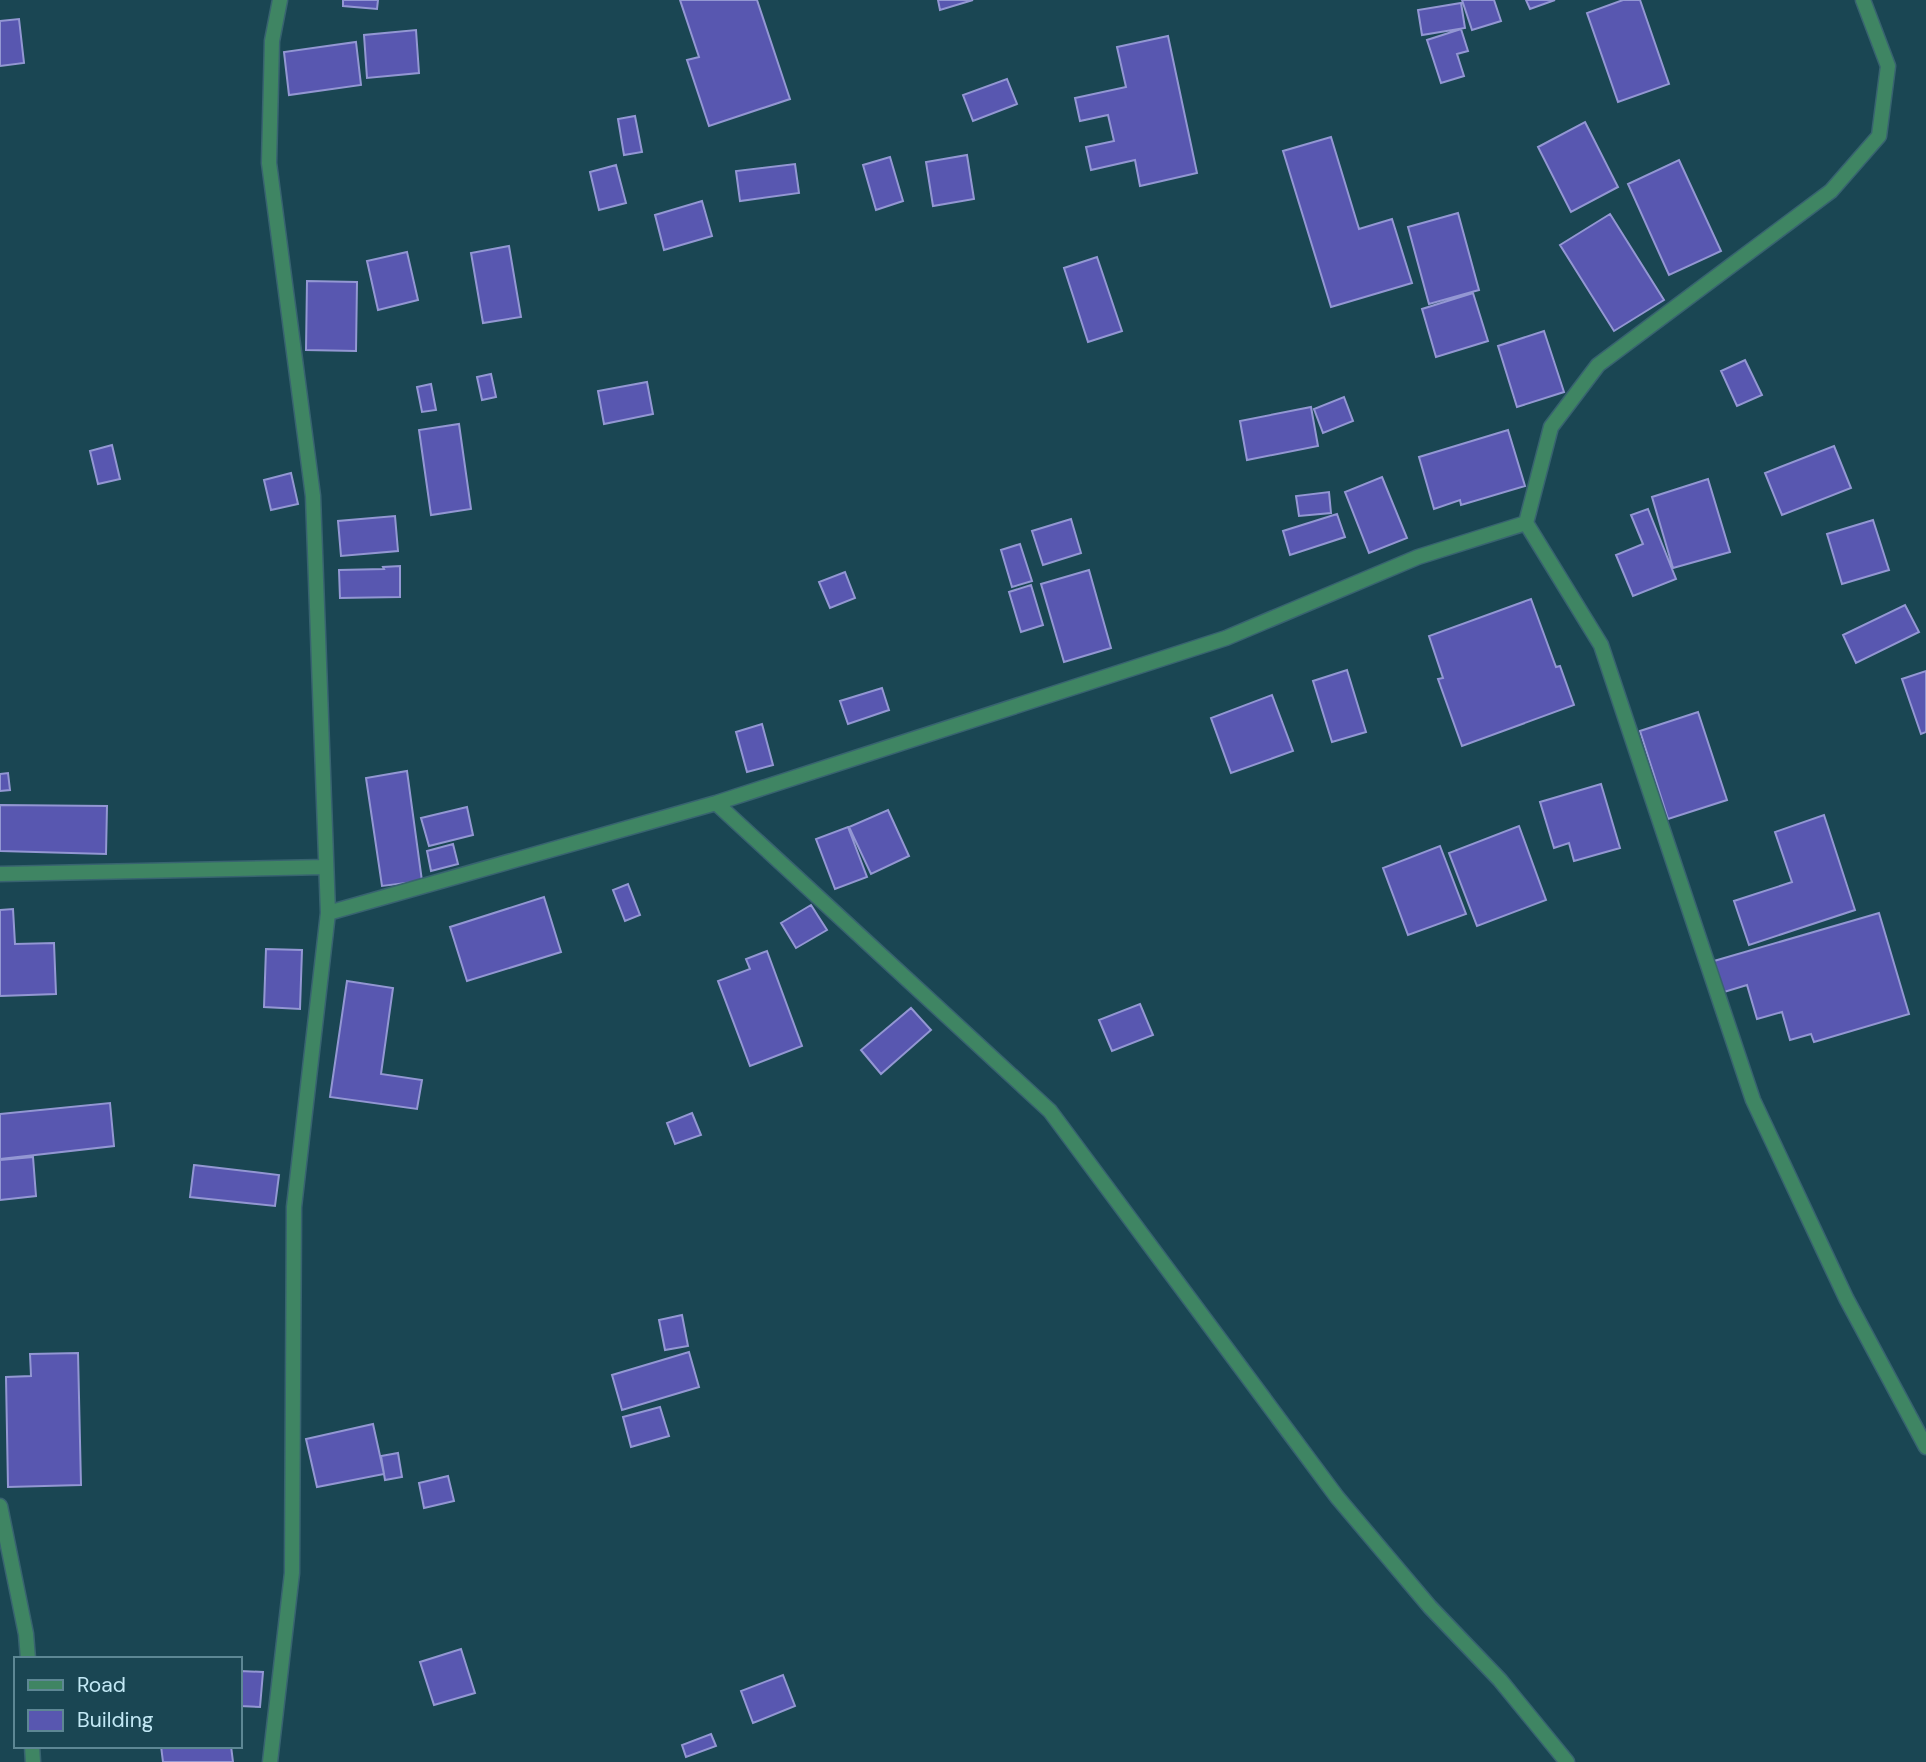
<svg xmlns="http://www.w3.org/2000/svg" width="1926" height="1762" font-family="'DM Sans',sans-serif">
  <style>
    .building { fill: #5857b0; stroke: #9397d3; stroke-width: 2 }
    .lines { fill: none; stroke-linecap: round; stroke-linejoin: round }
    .street-casing { stroke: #386370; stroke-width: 17 }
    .street { stroke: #3f8563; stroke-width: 14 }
  </style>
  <rect width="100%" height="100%" fill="#1a4653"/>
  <path class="building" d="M 343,0 L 378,0 L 377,9 L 343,6 Z
    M 680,0 L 757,0 L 790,99 L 709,126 L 687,60 L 699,57 Z
    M 938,0 L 973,0 L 940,10 Z
    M 1462,0 L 1494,0 L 1501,21 L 1472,30 Z
    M 1526,0 L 1555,0 L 1530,9 Z
    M 1623,0 L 1640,0 L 1669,84 L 1618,102 L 1587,13 Z
    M 1461,3 L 1465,28 L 1422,35 L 1418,10 Z
    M 19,19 L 24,63 L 0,66 L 0,21 Z
    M 1461,29 L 1468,51 L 1457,54 L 1464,76 L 1441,83 L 1427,40 Z
    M 416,30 L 419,73 L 367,78 L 364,35 Z
    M 1168,36 L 1197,173 L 1140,186 L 1135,160 L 1091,170 L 1086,147 L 1114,141 L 1108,115 L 1080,121 L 1075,98 L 1126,87 L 1117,47 Z
    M 356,42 L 361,85 L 289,95 L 284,52 Z
    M 1007,79 L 1017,104 L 973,121 L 963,95 Z
    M 635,116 L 642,152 L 624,155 L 618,119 Z
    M 1585,122 L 1618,187 L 1571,212 L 1538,147 Z
    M 1331,137 L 1359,229 L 1392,219 L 1412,283 L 1331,307 L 1283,151 Z
    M 967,155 L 974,199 L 933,206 L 926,162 Z
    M 890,157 L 903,201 L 876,210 L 863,165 Z
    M 1679,160 L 1721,251 L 1669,275 L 1628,184 Z
    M 795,164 L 799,193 L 740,201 L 736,171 Z
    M 616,165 L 626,203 L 599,210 L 590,172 Z
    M 702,201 L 712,236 L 664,250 L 655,215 Z
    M 1458,213 L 1479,290 L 1429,304 L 1408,227 Z
    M 1610,214 L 1664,300 L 1614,331 L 1560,245 Z
    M 509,246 L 521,317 L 483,323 L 471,253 Z
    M 407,252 L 418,300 L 378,310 L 367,261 Z
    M 1097,257 L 1122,331 L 1088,342 L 1064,268 Z
    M 307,281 L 357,282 L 356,351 L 306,350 Z
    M 1473,293 L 1488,341 L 1436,357 L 1422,309 Z
    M 1544,331 L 1564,392 L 1517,407 L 1498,346 Z
    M 1745,360 L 1762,395 L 1737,406 L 1721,371 Z
    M 491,374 L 496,397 L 482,400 L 477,377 Z
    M 647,382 L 653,414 L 604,424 L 598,391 Z
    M 431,384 L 436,410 L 422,412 L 417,387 Z
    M 1344,397 L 1353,421 L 1323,433 L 1314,409 Z
    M 1311,407 L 1318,446 L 1247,460 L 1240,421 Z
    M 459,424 L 471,509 L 431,515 L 419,430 Z
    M 1508,430 L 1525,486 L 1461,505 L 1460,500 L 1434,509 L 1419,457 Z
    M 112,445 L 120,479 L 98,484 L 90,451 Z
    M 1834,446 L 1851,488 L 1782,515 L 1765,473 Z
    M 291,473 L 298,504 L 271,510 L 264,480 Z
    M 1382,477 L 1407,538 L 1369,553 L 1345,492 Z
    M 1708,479 L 1730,552 L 1673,568 L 1652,497 Z
    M 1329,492 L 1331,513 L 1299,516 L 1296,496 Z
    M 1648,509 L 1676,579 L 1633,596 L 1616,555 L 1643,544 L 1631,515 Z
    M 1337,514 L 1345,537 L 1290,555 L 1283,531 Z
    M 395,516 L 398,551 L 341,556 L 338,521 Z
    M 1071,519 L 1081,553 L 1043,565 L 1032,531 Z
    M 1873,520 L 1889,570 L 1842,584 L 1827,534 Z
    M 1020,544 L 1032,581 L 1012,587 L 1001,550 Z
    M 400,566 L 400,597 L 340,598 L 339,570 L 384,569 L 383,567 Z
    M 1089,570 L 1111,648 L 1064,662 L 1041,584 Z
    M 845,572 L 855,598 L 830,608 L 819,582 Z
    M 1031,585 L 1043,625 L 1021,632 L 1009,592 Z
    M 1531,599 L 1556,667 L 1560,666 L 1574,705 L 1462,746 L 1438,679 L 1443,678 L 1429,636 Z
    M 1905,605 L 1919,632 L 1856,663 L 1843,635 Z
    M 1347,670 L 1366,732 L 1332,742 L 1313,681 Z
    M 1926,671 L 1926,732 L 1921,734 L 1902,679 Z
    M 882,688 L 889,710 L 848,724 L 840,701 Z
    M 1272,695 L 1293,751 L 1231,773 L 1211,718 Z
    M 1698,712 L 1727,800 L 1668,819 L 1640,731 Z
    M 762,724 L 773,765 L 747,772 L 736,732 Z
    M 407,771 L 422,881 L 382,886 L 366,778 Z
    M 8,773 L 10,790 L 0,791 L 0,774 Z
    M 1601,784 L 1620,848 L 1574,861 L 1569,843 L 1554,848 L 1540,802 Z
    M 0,805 L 107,806 L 106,854 L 0,851 Z
    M 467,807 L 473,835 L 429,846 L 421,818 Z
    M 888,810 L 909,856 L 871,874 L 849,827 Z
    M 1824,815 L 1855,910 L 1749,945 L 1734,901 L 1792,882 L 1775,832 Z
    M 1519,826 L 1546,900 L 1477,926 L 1449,853 Z
    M 848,827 L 867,877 L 835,889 L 816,839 Z
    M 453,844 L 458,864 L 431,871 L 427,851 Z
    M 1440,846 L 1466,914 L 1408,935 L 1383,868 Z
    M 628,884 L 640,915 L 625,921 L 613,890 Z
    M 544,897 L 561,952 L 467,981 L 450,927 Z
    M 811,905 L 827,930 L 796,948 L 781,923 Z
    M 13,909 L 15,944 L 54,943 L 56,994 L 0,996 L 0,910 Z
    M 1879,913 L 1909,1014 L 1814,1042 L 1811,1034 L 1790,1040 L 1782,1012 L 1757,1019 L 1747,985 L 1724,992 L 1714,961 Z
    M 266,949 L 302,950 L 300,1009 L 264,1007 Z
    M 767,951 L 802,1046 L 750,1066 L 718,981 L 750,969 L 746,959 Z
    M 347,981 L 393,988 L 381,1074 L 422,1080 L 417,1109 L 330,1097 Z
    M 1140,1004 L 1153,1035 L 1112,1051 L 1099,1020 Z
    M 911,1008 L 931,1030 L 881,1074 L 861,1050 Z
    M 110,1103 L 114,1146 L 0,1159 L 0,1114 Z
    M 692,1113 L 701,1135 L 675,1144 L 667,1123 Z
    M 33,1157 L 36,1196 L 0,1200 L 0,1160 Z
    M 194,1165 L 279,1175 L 275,1206 L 190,1197 Z
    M 682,1315 L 688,1346 L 665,1350 L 659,1320 Z
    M 689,1352 L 699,1387 L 622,1410 L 612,1375 Z
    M 78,1353 L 81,1485 L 8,1487 L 6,1377 L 31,1376 L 30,1354 Z
    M 660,1407 L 669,1436 L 631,1447 L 623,1417 Z
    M 373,1424 L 384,1474 L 317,1487 L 306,1439 Z
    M 398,1453 L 402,1477 L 385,1480 L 381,1456 Z
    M 448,1476 L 454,1501 L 424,1508 L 419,1483 Z
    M 461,1649 L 475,1693 L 434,1705 L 420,1662 Z
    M 240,1671 L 263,1672 L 260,1707 L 240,1706 Z
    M 783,1675 L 795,1706 L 753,1723 L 741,1691 Z
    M 711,1734 L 716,1746 L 686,1757 L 682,1745 Z
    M 161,1746 L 231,1746 L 233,1762 L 163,1762 Z"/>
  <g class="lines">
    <g class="street-casing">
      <path id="street" d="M 1526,523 L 1601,645 L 1753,1100 L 1846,1298 L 1926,1447
        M 716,803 L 1050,1111 L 1337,1497 L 1430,1607 L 1500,1680 L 1567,1762
        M 0,874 L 325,867
        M 328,913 L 716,803 L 1226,638 L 1418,557 L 1526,523 L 1551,427 L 1598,365 L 1831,191 L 1879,136 L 1888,66 L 1863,0
        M 0,1506 L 26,1634 L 28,1659
        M 32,1746 L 33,1762
        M 270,1762 L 292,1573 L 294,1207 L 328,913 L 313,496 L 269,163 L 272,41 L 280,0"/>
    </g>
    <use href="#street" class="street"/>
  </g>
  <rect x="14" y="1657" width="228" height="91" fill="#1a4653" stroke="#5d8794" stroke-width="2"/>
  <rect x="28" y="1680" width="35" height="10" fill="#3f8563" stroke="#5d8794" stroke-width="2"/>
  <text x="77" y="1692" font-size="21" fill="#c2e8f5">Road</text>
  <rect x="28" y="1710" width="35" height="21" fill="#5857b0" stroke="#5d8794" stroke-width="2"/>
  <text x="77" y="1727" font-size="21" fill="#c2e8f5">Building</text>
</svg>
